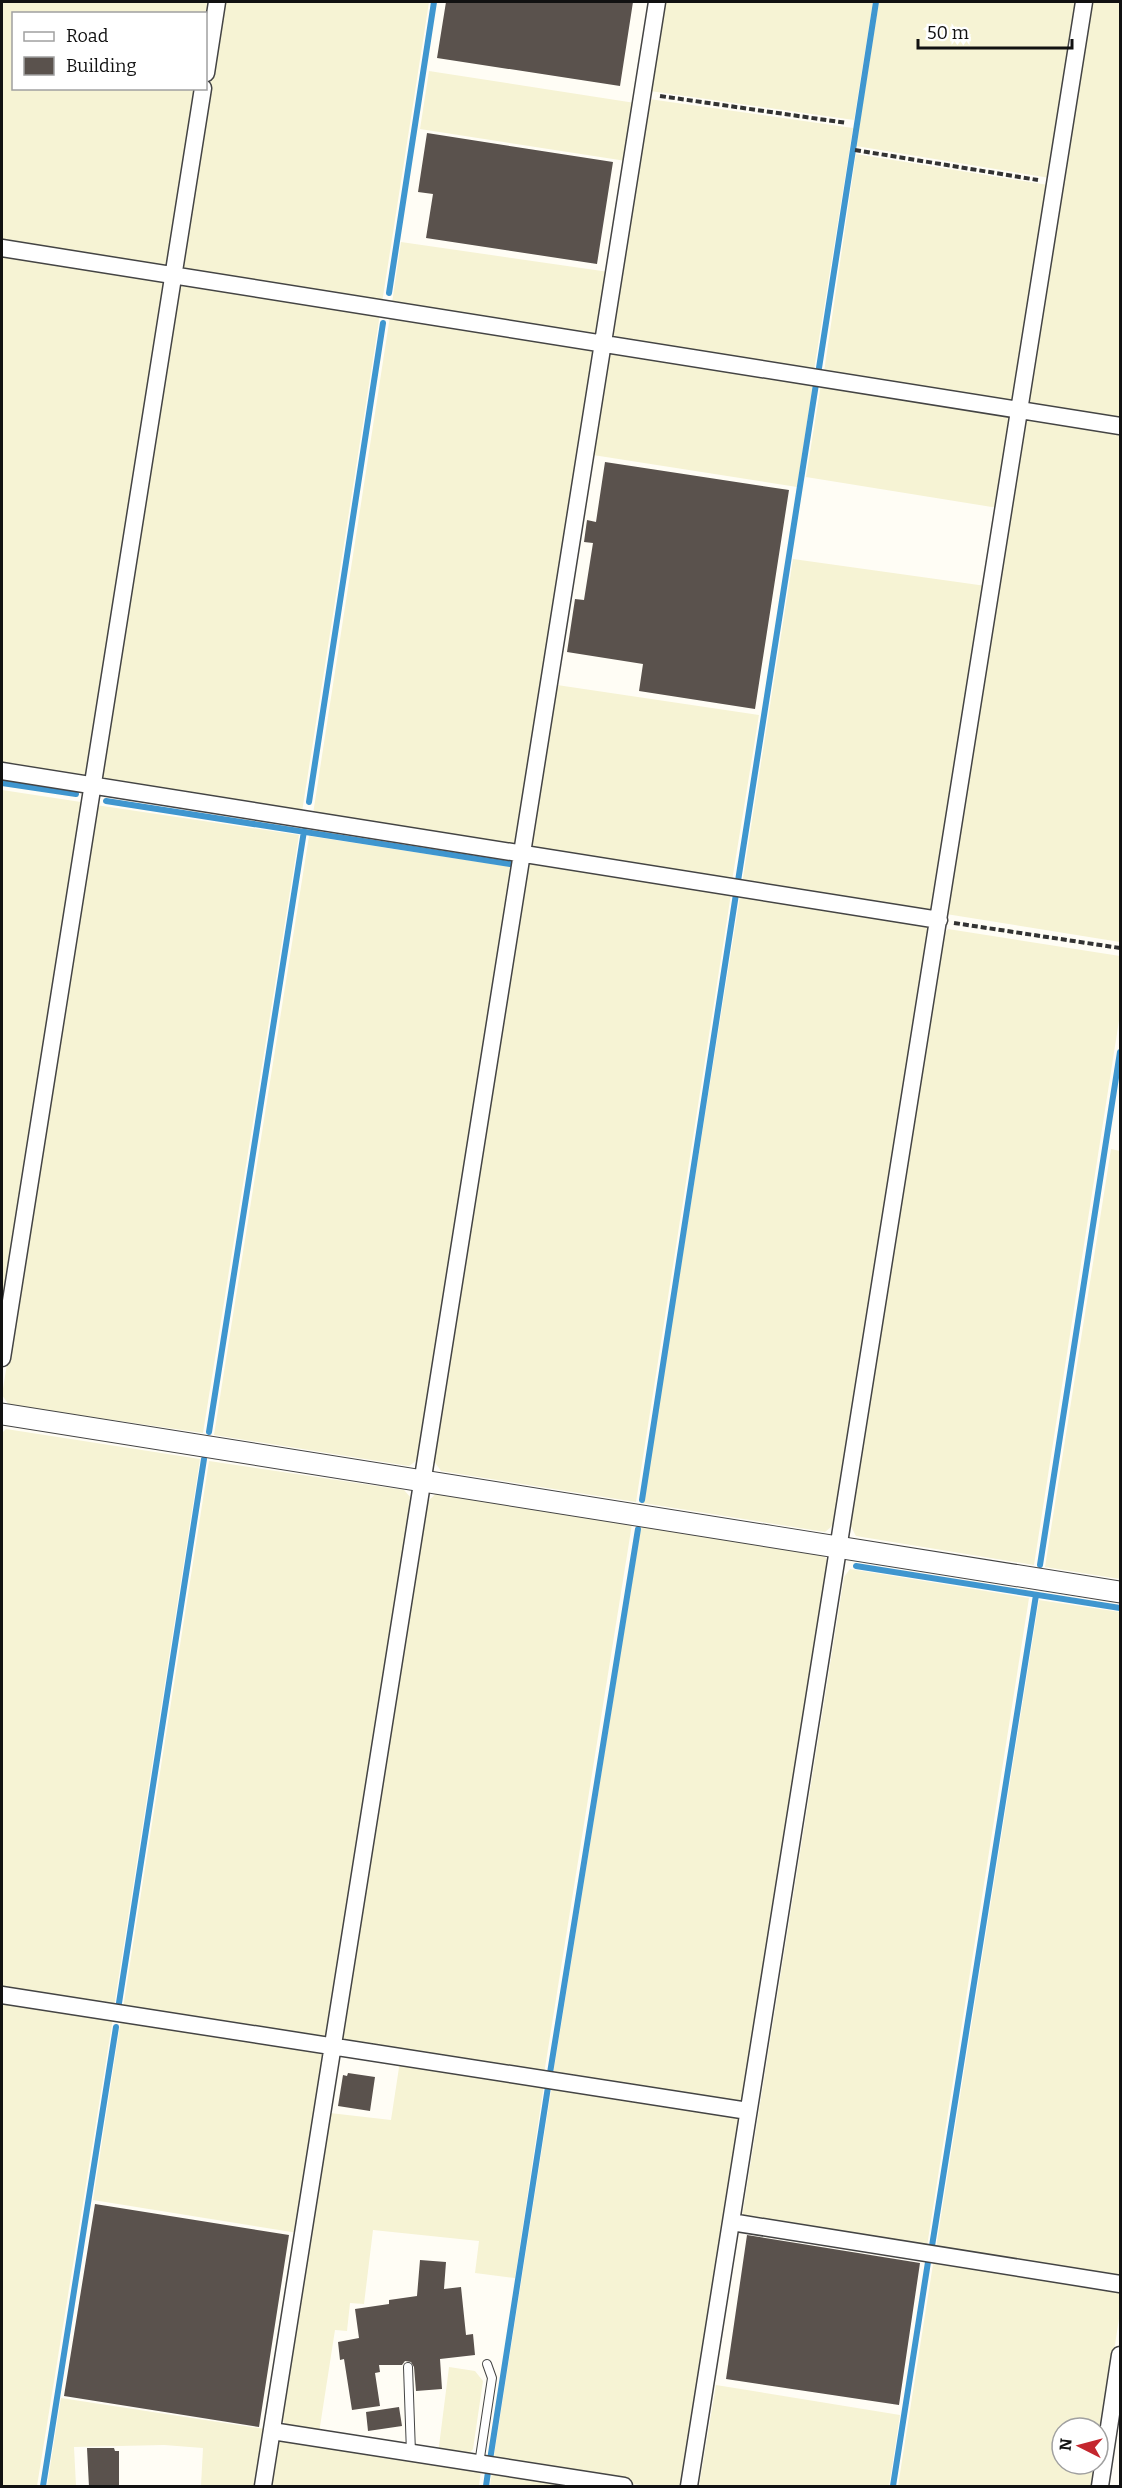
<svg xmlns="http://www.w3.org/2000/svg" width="1122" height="2488" font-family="Bitter,serif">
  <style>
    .farmland { fill: #f6f3d4 }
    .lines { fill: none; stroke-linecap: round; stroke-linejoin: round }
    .stream { stroke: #3f96cf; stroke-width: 6 }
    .building { fill: #5a524d }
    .service-casing { stroke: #444; stroke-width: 10 }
    .minor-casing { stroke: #444; stroke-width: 19 }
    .tertiary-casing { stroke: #444; stroke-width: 23 }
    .path { stroke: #333; stroke-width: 4; stroke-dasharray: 6 3; stroke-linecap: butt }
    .service { stroke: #fff; stroke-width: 8 }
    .minor { stroke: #fff; stroke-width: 16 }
    .tertiary { stroke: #fff; stroke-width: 21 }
  </style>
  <rect width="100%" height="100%" fill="#fffdf5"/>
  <path class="farmland" d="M 2,2 L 208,2 L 206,16 L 206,14 L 14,14 L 14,88 L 194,89 L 167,264 L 163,267 L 2,241 Z
    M 223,2 L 429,2 L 382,303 L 184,270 L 181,265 Z
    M 665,2 L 873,2 L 854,120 L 650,91 Z
    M 879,2 L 1078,2 L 1050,178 L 856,146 Z
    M 1090,2 L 1120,2 L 1120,421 L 1027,406 Z
    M 429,71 L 635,103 L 626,161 L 420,129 Z
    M 649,99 L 853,128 L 814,370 L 617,339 L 612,336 Z
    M 856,154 L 1048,185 L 1015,397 L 1006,403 L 824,372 Z
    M 401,242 L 609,272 L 599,332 L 592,336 L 392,303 Z
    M 2,254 L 160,279 L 165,284 L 87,773 L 81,778 L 2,766 Z
    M 185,283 L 380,314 L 302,812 L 106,781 L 101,774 L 178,289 Z
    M 390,316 L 591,348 L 596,353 L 519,841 L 513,844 L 313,814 Z
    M 614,352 L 813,383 L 797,487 L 593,455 L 609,357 Z
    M 821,384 L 1012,417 L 998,508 L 806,477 Z
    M 1025,418 L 1120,432 L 1120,942 L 946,914 Z
    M 793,559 L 986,586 L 935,910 L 929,915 L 742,884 Z
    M 557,685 L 759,715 L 732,881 L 540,852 L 531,844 Z
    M 2,790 L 81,802 L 2,1321 Z
    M 96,805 L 299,835 L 203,1433 L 9,1405 L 2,1395 Z
    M 309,836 L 511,867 L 420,1458 L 409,1466 L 214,1435 Z
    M 531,863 L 731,894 L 636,1502 L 441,1471 L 434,1461 L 527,866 Z
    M 740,896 L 932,925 L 837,1522 L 825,1532 L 643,1503 Z
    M 948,929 L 1120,956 L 1120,1014 L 1034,1565 L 856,1536 L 849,1523 L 943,934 Z
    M 1111,1149 L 1120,1151 L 1120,1579 L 1045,1567 Z
    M 6,1429 L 200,1459 L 114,2007 L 2,1989 L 2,1433 Z
    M 209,1461 L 404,1490 L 412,1499 L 329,2033 L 322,2039 L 123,2008 Z
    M 438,1492 L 632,1524 L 544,2074 L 347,2042 L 342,2038 L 428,1501 Z
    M 641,1526 L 821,1554 L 826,1558 L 829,1566 L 744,2105 L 553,2075 Z
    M 850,1569 L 1029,1598 L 927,2246 L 742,2217 L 844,1577 Z
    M 1039,1600 L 1120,1612 L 1120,2277 L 936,2248 Z
    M 2,2001 L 113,2018 L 37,2486 L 2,2486 Z
    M 121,2019 L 323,2053 L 326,2057 L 298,2233 L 93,2200 Z
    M 400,2061 L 544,2084 L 515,2278 L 475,2273 L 479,2241 L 373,2230 L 364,2304 L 350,2303 L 347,2331 L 335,2330 L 319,2433 L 288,2429 L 282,2419 L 330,2113 L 391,2120 Z
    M 552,2085 L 737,2115 L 742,2121 L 683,2484 L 680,2486 L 646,2486 L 493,2462 Z
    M 934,2258 L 1120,2290 L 1120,2312 L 1098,2455 L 1098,2428 L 1062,2428 L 1062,2464 L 1097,2464 L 1093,2486 L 898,2486 Z
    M 449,2367 L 475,2371 L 483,2381 L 473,2449 L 466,2457 L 438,2454 Z
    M 716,2385 L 900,2415 L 889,2486 L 699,2486 Z
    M 61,2398 L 265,2429 L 256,2486 L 201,2486 L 203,2448 L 164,2445 L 74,2447 L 76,2486 L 47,2486 Z
    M 283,2439 L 481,2470 L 479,2486 L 270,2486 L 276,2445 Z
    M 492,2471 L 593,2486 L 490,2486 Z"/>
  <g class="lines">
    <path class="stream" d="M 389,293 L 434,2
      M 819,368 L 876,2
      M 2,783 L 76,794
      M 106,801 L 510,864
      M 309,802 L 383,323
      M 738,881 L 816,384
      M 209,1432 L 304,831
      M 642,1500 L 736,894
      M 1040,1565 L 1120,1052
      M 856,1566 L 1120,1608
      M 119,2003 L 204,1459
      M 550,2073 L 638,1529
      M 932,2246 L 1036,1595
      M 490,2460 L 548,2087
      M 43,2486 L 116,2027
      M 486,2486 L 488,2472
      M 893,2486 L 928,2262"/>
  </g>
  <path class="building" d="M 446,2 L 633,2 L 620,86 L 437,58 Z
    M 427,133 L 613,162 L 597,264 L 426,238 L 433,194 L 418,192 Z
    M 605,462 L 789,490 L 755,709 L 639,691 L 643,664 L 567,652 L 575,599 L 584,600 L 593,543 L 584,542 L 587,520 L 596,522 Z
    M 348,2073 L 375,2077 L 370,2111 L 338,2106 L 343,2075 L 347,2076 Z
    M 95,2204 L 289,2235 L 259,2427 L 64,2396 Z
    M 747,2235 L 920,2263 L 899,2405 L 726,2379 Z
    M 420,2260 L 446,2262 L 444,2289 L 461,2287 L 466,2335 L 473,2334 L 475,2355 L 440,2359 L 442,2389 L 416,2391 L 414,2367 L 411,2362 L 405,2361 L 402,2365 L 379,2365 L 380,2372 L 375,2373 L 380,2406 L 352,2410 L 344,2359 L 340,2360 L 338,2342 L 359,2338 L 355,2309 L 389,2304 L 389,2300 L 417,2296 Z
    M 399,2407 L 402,2426 L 368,2431 L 366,2412 Z
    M 87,2448 L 114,2448 L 115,2451 L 119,2451 L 119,2487 L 89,2487 Z"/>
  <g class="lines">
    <g class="service-casing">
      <path id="service" d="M 408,2367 L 411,2453
        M 479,2464 L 492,2378 L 487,2364"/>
    </g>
    <g class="minor-casing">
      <path id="minor" d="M 206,73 L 217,2
        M 2,248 L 1120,426
        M 2,771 L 939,920
        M 2,1358 L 203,88
        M 2,1995 L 748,2111
        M 731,2222 L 1120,2284
        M 272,2431 L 624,2486
        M 263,2486 L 657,2
        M 689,2486 L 1084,2
        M 1100,2486 L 1120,2355"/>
    </g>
    <g class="tertiary-casing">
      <path id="tertiary" d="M 2,1414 L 1120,1592"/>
    </g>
    <path class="path" d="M 660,96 L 847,123
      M 855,150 L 1038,180
      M 954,923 L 1120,948"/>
    <use href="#service" class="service"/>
    <use href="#minor" class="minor"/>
    <use href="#tertiary" class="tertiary"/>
  </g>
  <rect width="1122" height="2488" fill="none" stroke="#111111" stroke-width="6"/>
  <rect x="12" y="12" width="195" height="78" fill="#ffffff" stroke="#a0a0a0" stroke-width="1.5"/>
  <rect x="24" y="32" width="30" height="9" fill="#ffffff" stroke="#a0a0a0" stroke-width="1.5"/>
  <text x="66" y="42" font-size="18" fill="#111111">Road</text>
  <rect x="24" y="57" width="30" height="18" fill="#5a524d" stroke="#a0a0a0" stroke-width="1.5"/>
  <text x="66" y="72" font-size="18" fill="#111111">Building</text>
  <g transform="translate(1080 2446) rotate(276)"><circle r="28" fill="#ffffff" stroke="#a0a0a0" stroke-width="1.5"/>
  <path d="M0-4.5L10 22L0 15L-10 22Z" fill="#c4262e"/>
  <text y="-9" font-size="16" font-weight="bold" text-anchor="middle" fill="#111111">N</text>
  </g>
  <path d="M918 39v9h154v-9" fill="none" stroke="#111111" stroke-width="3"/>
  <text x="927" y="39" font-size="18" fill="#111111" stroke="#ffffff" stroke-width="4.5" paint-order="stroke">50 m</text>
</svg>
